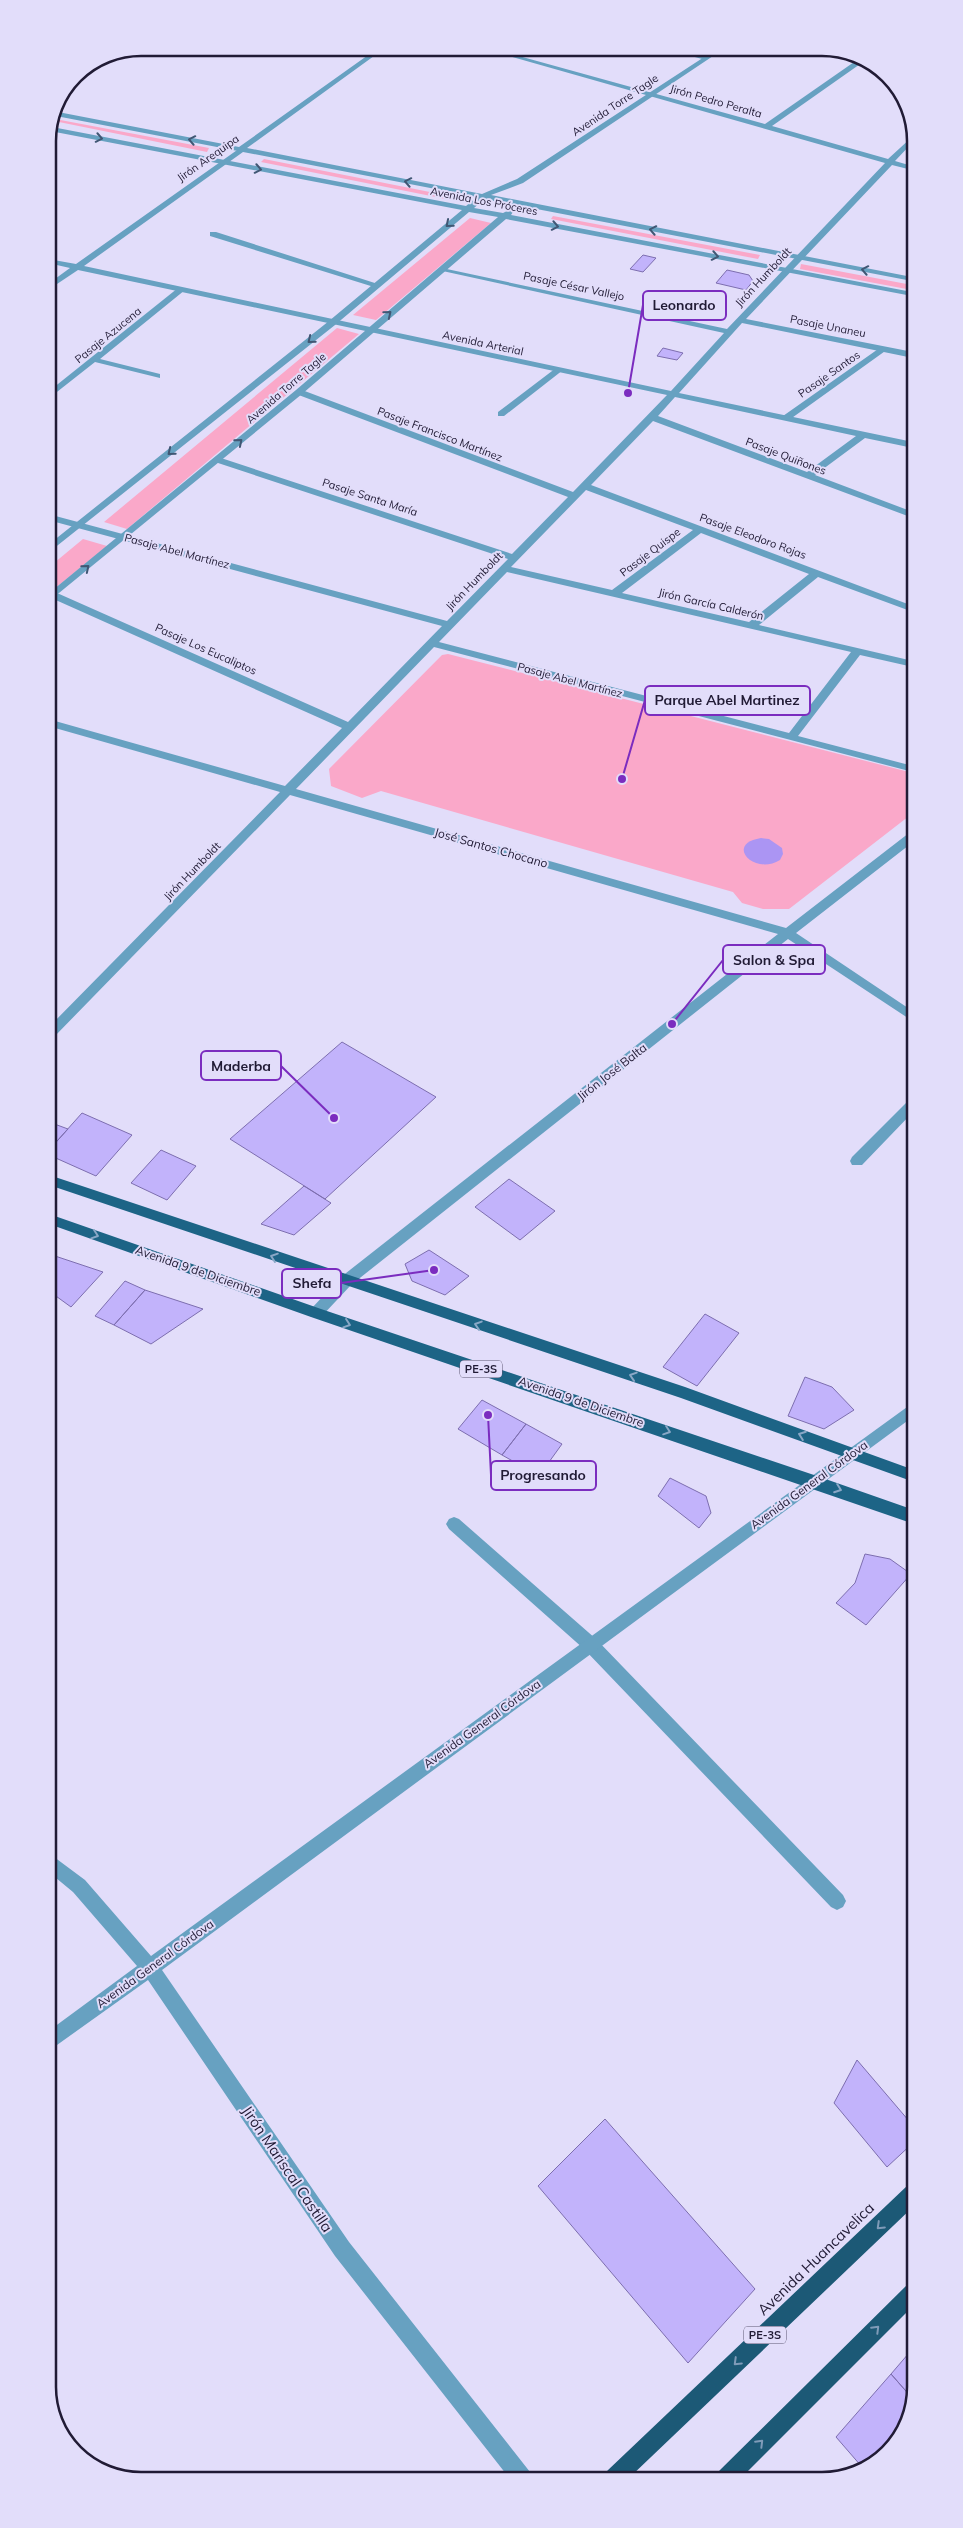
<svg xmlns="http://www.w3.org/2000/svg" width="963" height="2528" font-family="Mulish,sans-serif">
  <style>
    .green { fill: #faa8c9 }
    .water { fill: #ab95f3 }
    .building { fill: #c2b3fb; stroke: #7d6eaf }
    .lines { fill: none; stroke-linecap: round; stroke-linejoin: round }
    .service { fill: #67a1c1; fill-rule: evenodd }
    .minor { fill: #67a1c1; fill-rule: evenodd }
    .tertiary { fill: #67a1c1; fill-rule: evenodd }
    .primary { fill: #1d6486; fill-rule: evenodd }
    .trunk { fill: #1c5976; fill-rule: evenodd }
    .oneway { stroke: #405774 }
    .oneway2 { stroke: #89a7c6 }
    .oneway3 { stroke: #7f9bb8 }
    .labels { text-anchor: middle; stroke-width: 4; stroke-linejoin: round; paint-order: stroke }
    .far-street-label { font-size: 11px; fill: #211b35; stroke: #e2ddfa }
    .shield { fill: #e2ddfa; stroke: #5b5570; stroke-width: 1 }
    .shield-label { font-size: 11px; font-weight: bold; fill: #211b35 }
    .street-label { font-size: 12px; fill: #211b35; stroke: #e2ddfa }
    .near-street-label { font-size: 15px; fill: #211b35; stroke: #e2ddfa }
    .rim { fill: none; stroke: #211b35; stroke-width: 2.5 }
    .leader { fill: none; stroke: #7b2cbf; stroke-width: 2 }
    .callout-dot { fill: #7b2cbf; stroke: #e2ddfa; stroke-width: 2 }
    .callout { fill: #e2ddfa; stroke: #7b2cbf; stroke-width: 2 }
    .callout-label { font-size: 14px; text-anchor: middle; font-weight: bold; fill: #211b35 }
  </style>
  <rect width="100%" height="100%" fill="#e2ddfa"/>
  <path class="green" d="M 55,119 L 209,148 L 207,152 L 54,121 Z
    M 264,159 L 450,196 L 446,199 L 261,162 Z
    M 553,216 L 760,255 L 758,259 L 551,219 Z
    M 470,218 L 491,223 L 376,320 L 353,315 Z
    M 801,264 L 912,285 L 912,290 L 800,269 Z
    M 337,328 L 359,334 L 127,529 L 104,522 Z
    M 83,539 L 107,546 L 48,594 L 48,568 Z
    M 448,654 L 913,773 L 913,813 L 789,909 L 763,909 L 742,903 L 733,892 L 381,791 L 362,798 L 331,786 L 329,769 L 442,655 Z"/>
  <path class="water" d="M 761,838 L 769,839 L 782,848 L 783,854 L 780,860 C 754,876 724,844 761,838 Z"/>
  <path class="building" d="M 643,255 L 656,258 L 643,272 L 630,269 Z
    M 727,270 L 749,275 L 753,281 L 746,290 L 716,283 Z
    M 663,348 L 683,353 L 677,360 L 657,356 Z
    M 342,1042 L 436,1097 L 325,1199 L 230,1139 Z
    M 82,1113 L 132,1135 L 96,1176 L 49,1155 L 49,1150 Z
    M 49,1122 L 68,1129 L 49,1150 Z
    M 161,1150 L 196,1166 L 167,1200 L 131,1183 Z
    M 509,1179 L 555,1211 L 520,1240 L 475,1207 Z
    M 304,1186 L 331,1203 L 294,1235 L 261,1224 Z
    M 429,1250 L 469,1276 L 445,1295 L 412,1281 L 405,1264 Z
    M 49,1254 L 103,1272 L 71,1307 L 49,1291 Z
    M 125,1281 L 145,1290 L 114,1325 L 95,1316 Z
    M 145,1290 L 203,1309 L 151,1344 L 114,1325 Z
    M 705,1314 L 739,1333 L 697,1386 L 663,1367 Z
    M 805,1377 L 832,1387 L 854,1410 L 824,1429 L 788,1416 Z
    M 482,1400 L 526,1424 L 502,1455 L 458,1429 Z
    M 526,1424 L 562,1444 L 531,1487 L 510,1475 L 518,1464 L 502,1455 Z
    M 670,1478 L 706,1496 L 711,1513 L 699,1528 L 658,1496 Z
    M 865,1554 L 890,1559 L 911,1574 L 866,1625 L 836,1603 L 855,1583 Z
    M 857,2060 L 915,2128 L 915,2141 L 887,2167 L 834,2103 Z
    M 605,2119 L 755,2289 L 688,2363 L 538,2186 Z
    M 915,2346 L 915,2387 L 912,2398 L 891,2374 Z
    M 891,2374 L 912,2398 L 896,2444 L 862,2467 L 836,2437 Z"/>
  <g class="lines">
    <path class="service" d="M 210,232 L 216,232 L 381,285 L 374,287 L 210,236 Z
      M 178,288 L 185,290 L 100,359 L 160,374 L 160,378 L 95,362 L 48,399 L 48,392 Z
      M 881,347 L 888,349 L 789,420 L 783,420 L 783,416 Z
      M 556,368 L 563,370 L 504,416 L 498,416 L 498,412 Z
      M 914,1098 L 914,1111 L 862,1165 L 852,1165 L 850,1161 L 852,1157 L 909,1100 Z
      M 454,1517 L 459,1519 L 596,1639 L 843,1895 L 846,1901 L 843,1907 L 837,1910 L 831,1907 L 584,1649 L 449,1529 L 446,1524 L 449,1519 Z"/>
    <path class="minor" d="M 231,48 L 241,48 L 242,49 L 239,51 Z
      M 481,48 L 490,48 L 765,124 L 857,60 L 863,62 L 772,126 L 888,159 L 912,137 L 912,143 L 895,161 L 912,166 L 912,170 L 892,165 L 746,319 L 913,352 L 913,358 L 742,323 L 679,393 L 913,442 L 913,448 L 865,438 L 815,475 L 913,512 L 913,518 L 653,421 L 591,485 L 913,606 L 913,612 L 818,577 L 759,625 L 913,661 L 913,667 L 860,655 L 798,736 L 913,766 L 913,772 L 434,647 L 296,789 L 786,928 L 909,833 L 913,832 L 913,842 L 796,933 L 914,1012 L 914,1022 L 788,939 L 351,1285 L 321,1317 L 311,1317 L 309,1313 L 311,1309 L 341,1277 L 778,934 L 290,795 L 53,1038 L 49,1039 L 49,1027 L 280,792 L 48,726 L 48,719 L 285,786 L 342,728 L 49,597 L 49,593 L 57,593 L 348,722 L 442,626 L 48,520 L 48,514 L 447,621 L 508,559 L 215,462 L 215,458 L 221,458 L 512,554 L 568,497 L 296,394 L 296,390 L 302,390 L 573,492 L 667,395 L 78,270 L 48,290 L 48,284 L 70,268 L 48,263 L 48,259 L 76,264 L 240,148 L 243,148 L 243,152 L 84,266 L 671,391 L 724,333 L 438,270 L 442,268 L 727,329 L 885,163 ZM 675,397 L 856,436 L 807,472 L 658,416 ZM 586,490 L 693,530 L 612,590 L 511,567 ZM 701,533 L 809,574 L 749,622 L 622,593 ZM 507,572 L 851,652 L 789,733 L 439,642 Z
      M 661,48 L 671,48 L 709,58 L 706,60 Z
      M 113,53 L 112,55 L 89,68 L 85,69 L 106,55 Z
      M 914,1402 L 914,1416 L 162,1970 L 349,2242 L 530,2472 L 533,2479 L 510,2479 L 335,2256 L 148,1980 L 50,2050 L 50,2030 L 137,1966 L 73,1892 L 50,1873 L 50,1854 L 85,1880 L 151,1956 Z"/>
    <path class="tertiary" d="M 378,48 L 385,48 L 247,148 L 482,194 L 517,179 L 718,48 L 725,48 L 523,183 L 491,195 L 912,277 L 912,281 L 484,199 L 474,208 L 503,213 L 509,210 L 513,212 L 511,215 L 912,292 L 912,296 L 506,219 L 302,394 L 48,602 L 48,594 L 296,390 L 498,217 L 469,212 L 335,325 L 48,553 L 48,545 L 329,321 L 462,210 L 50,131 L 52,127 L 466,206 L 477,197 L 56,116 L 58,112 L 239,147 Z"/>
    <path class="primary" d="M 49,1175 L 685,1387 L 914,1470 L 914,1482 L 681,1398 L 49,1185 Z
      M 49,1214 L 321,1309 L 814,1475 L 914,1510 L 914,1524 L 311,1317 L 49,1224 Z"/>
    <path class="trunk" d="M 915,2183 L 915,2205 L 629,2478 L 604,2478 L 607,2471 L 908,2185 Z
      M 915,2281 L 915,2304 L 741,2478 L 716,2478 L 719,2471 L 908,2284 Z"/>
  </g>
  <defs><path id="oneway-chevron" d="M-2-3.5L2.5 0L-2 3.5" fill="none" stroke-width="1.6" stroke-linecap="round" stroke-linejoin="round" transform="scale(1.25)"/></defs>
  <g class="oneway">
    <use href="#oneway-chevron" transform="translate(99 138) rotate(11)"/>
    <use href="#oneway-chevron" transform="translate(192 140) rotate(-169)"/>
    <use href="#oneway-chevron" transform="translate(258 169) rotate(11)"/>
    <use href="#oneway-chevron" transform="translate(408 182) rotate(-169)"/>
    <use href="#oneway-chevron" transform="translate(449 224) rotate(140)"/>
    <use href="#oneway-chevron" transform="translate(555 226) rotate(11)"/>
    <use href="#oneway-chevron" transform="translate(653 230) rotate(-169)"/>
    <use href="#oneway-chevron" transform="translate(715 256) rotate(11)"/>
    <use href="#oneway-chevron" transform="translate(865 270) rotate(-169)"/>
    <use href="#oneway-chevron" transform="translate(388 314) rotate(-39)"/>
    <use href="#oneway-chevron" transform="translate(311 340) rotate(141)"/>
    <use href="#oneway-chevron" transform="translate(239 442) rotate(-40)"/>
    <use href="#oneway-chevron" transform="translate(171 452) rotate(141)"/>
    <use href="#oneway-chevron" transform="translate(86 568) rotate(-39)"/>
  </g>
  <g class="oneway2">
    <use href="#oneway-chevron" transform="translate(95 1235) rotate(19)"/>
    <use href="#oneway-chevron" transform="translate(274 1257) rotate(-161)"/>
    <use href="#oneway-chevron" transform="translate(347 1324) rotate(19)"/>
    <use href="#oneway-chevron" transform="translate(478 1325) rotate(-162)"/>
    <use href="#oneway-chevron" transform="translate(633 1376) rotate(-162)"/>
    <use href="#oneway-chevron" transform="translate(667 1431) rotate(19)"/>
    <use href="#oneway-chevron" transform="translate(802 1435) rotate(-160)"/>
    <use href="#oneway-chevron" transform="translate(838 1489) rotate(20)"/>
  </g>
  <g class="oneway3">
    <use href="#oneway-chevron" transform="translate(880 2226) rotate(136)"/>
    <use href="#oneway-chevron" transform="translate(876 2329) rotate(-45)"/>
    <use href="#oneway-chevron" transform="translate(737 2362) rotate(136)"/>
    <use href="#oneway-chevron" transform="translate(760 2443) rotate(-45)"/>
  </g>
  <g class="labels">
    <g class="far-street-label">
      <text transform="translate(716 101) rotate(16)" y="4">Jirón Pedro Peralta</text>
      <text transform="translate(615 105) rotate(-34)" y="4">Avenida Torre Tagle</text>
      <text transform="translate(208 158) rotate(-35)" y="4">Jirón Arequipa</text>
      <text transform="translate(484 201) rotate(11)" y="4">Avenida Los Próceres</text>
      <text transform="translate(763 277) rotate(-47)" y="4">Jirón Humboldt</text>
      <text transform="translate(574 286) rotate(12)" y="4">Pasaje César Vallejo</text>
      <text transform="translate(828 326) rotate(11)" y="4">Pasaje Unaneu</text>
      <text transform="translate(108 335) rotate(-39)" y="4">Pasaje Azucena</text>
      <text transform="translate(483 343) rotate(12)" y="4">Avenida Arterial</text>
      <text transform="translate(829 374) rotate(-35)" y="4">Pasaje Santos</text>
      <text transform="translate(286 388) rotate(-41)" y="4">Avenida Torre Tagle</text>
      <text transform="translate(440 434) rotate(21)" y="4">Pasaje Francisco Martínez</text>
      <text transform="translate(786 456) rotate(21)" y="4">Pasaje Quiñones</text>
      <text transform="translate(370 497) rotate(18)" y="4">Pasaje Santa María</text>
      <text transform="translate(753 536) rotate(20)" y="4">Pasaje Eleodoro Rojas</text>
      <text transform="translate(177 551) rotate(15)" y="4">Pasaje Abel Martínez</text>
      <text transform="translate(650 552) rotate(-37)" y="4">Pasaje Quispe</text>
      <text transform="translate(474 581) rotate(-46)" y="4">Jirón Humboldt</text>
      <text transform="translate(711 604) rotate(13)" y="4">Jirón García Calderón</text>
      <text transform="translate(206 649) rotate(24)" y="4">Pasaje Los Eucaliptos</text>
      <text transform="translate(570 680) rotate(15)" y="4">Pasaje Abel Martínez</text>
      <text transform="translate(192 871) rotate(-46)" y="4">Jirón Humboldt</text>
    </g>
    <g class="shield">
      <rect x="460" y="1360.5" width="42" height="17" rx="4"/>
      <rect x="744" y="2326.5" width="42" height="17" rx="4"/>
    </g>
    <g class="shield-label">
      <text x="481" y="1373">PE-3S</text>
      <text x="765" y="2339">PE-3S</text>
    </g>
    <g class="street-label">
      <text transform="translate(491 848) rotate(16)" y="4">José Santos Chocano</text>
      <text transform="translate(612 1072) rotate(-38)" y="4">Jirón José Balta</text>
      <text transform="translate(198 1271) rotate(19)" y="4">Avenida 9 de Diciembre</text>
      <text transform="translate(581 1402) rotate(19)" y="4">Avenida 9 de Diciembre</text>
      <text transform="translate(809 1485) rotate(-36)" y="4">Avenida General Córdova</text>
      <text transform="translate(482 1724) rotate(-36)" y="4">Avenida General Córdova</text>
      <text transform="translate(155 1964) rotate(-36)" y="4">Avenida General Córdova</text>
    </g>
    <g class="near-street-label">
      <text transform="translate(287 2169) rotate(56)" y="5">Jirón Mariscal Castilla</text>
      <text transform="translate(816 2259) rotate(-44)" y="5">Avenida Huancavelica</text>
    </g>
  </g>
  <path d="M0 0H963V2528H0ZM141 56H822A85 85 0 0 1 907 141V2387A85 85 0 0 1 822 2472H141A85 85 0 0 1 56 2387V141A85 85 0 0 1 141 56Z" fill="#e2ddfa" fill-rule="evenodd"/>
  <path class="rim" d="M141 56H822A85 85 0 0 1 907 141V2387A85 85 0 0 1 822 2472H141A85 85 0 0 1 56 2387V141A85 85 0 0 1 141 56Z"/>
  <path class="leader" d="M628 393L643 305M622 779L645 700M672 1024L723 960M334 1118L281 1066M434 1270L341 1283M488 1415L491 1475"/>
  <g class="callout-dot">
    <circle cx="628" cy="393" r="5"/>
    <circle cx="622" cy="779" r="5"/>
    <circle cx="672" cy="1024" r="5"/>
    <circle cx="334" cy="1118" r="5"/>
    <circle cx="434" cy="1270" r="5"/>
    <circle cx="488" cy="1415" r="5"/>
  </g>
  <g class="callout">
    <rect x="643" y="291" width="83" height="29" rx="5"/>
    <rect x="645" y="686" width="165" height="29" rx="5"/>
    <rect x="723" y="945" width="102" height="29" rx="5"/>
    <rect x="201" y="1051" width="80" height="29" rx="5"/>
    <rect x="282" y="1269" width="59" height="29" rx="5"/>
    <rect x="491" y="1461" width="105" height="29" rx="5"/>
  </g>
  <g class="callout-label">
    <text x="684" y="310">Leonardo</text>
    <text x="727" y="705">Parque Abel Martinez</text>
    <text x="774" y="965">Salon &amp; Spa</text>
    <text x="241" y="1071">Maderba</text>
    <text x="312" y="1288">Shefa</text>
    <text x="543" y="1480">Progresando</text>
  </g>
</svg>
